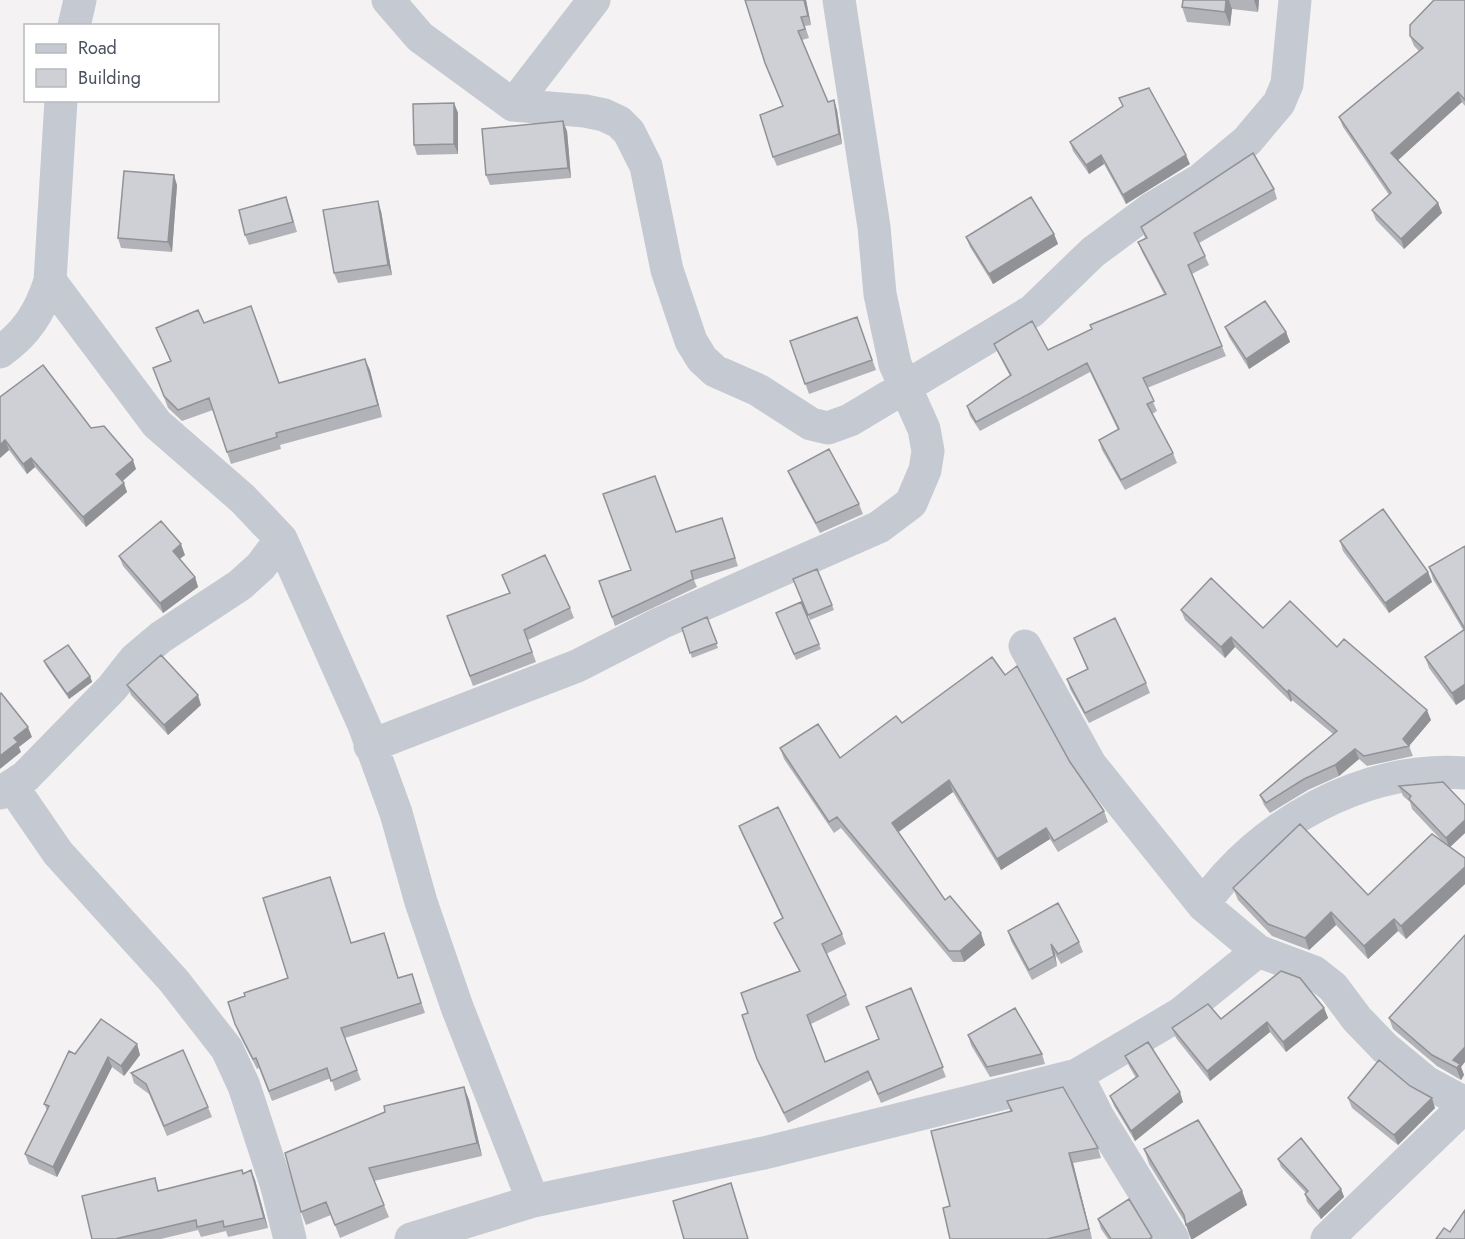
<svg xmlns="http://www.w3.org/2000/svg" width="1465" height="1239" font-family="Jost,sans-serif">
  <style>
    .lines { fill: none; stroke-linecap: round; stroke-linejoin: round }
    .street { stroke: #c4c9d2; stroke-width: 33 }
    .wall { fill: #b2b3b8 }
    .shaded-wall { fill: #919296 }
    .building { fill: #cfd0d6; stroke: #919296; stroke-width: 1.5 }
  </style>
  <rect width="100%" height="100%" fill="#f4f2f2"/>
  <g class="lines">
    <path class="street" d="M 388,0 L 420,37 L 513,105 L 585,111 L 604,115 L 619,122 L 629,132 L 646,166 L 667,270 L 691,341 L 702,359 L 715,371 L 758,390 L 811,424 L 828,428 L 850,420 L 1032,311 L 1093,252 L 1151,209 L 1200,180 L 1247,141 L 1279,103 L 1287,84 L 1295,0
      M 74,26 L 80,0
      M 513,105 L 594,0
      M 50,281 L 157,424 L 243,499 L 281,539 L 364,725 L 396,813 L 421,902 L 457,1007 L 533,1201
      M 0,352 C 27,333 40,312 50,281 L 61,100
      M 1025,646 L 1090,764 L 1203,905 L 1258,951 L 1314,972 L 1333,987 L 1357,1019 L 1385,1048 L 1426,1082 L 1465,1103
      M 370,746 L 577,666 L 661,623 L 879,527 L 911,503 L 925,470 L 928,451 L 924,429 L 895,364 L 880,294 L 874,227 L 839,0
      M 12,786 L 58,853 L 174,981 L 227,1049 L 244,1086 L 277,1187 L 290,1239
      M 0,793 L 25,777 L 112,688 L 135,659 L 161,637 L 240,585 L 261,566 L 281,539
      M 1203,905 C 1259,824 1365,765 1465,773
      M 1077,1075 L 1097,1115 L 1173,1239
      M 411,1239 L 533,1201 L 764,1153 L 1077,1075 L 1180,1014 L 1258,951
      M 1327,1239 L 1465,1106"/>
  </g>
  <path class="wall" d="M 806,0 L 811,25 L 805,26 L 809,38 L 802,40 L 828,102 L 834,100 L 837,110 L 842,144 L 777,166 L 773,157 L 783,106 L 765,63 Z
    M 1183,0 L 1259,0 L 1258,12 L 1232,9 L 1230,26 L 1187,22 L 1182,7 Z
    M 1465,0 L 1465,106 L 1462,102 L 1398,160 L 1438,203 L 1442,213 L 1404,249 L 1376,220 L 1372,210 L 1389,195 L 1343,127 L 1339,117 L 1419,51 L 1414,46 L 1410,36 Z
    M 454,103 L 458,113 L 458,154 L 417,155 L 414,145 Z
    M 567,131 L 571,178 L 490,185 L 486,175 Z
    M 1070,142 L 1190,164 L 1126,204 L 1104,164 L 1089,174 L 1073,151 Z
    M 177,185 L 172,252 L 121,248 L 118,238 Z
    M 1274,189 L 1277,199 L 1199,243 L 1205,256 L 1209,265 L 1192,274 L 1226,356 L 1147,388 L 1157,411 L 1152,414 L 1173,453 L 1177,463 L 1125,490 L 1102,450 L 1099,440 L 1118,430 L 1090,372 L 980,431 L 970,416 L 967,406 L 1010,376 L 998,353 L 994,344 L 1048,350 L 1164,294 L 1142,252 L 1138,242 L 1145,238 L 1141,227 Z
    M 290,208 L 297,232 L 249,245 L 245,235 Z
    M 381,211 L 392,275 L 338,283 L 334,273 Z
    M 1054,234 L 1058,244 L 993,284 L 970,247 L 966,237 Z
    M 857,317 L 876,370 L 809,394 L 790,341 Z
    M 204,323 L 279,383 L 365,359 L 382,417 L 280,445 L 281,449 L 231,464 L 213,410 L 182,421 L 168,408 L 153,368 L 170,361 L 156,328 Z
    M 1225,327 L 1286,332 L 1290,342 L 1249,369 L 1229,337 Z
    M 0,397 L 91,428 L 136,469 L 123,481 L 127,492 L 86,527 L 35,467 L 27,474 L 9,450 L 0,458 Z
    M 788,471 L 859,504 L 863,514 L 820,533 L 792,481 Z
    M 722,518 L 738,566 L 694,580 L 697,587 L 615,626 L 599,581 L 631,570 L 676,532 Z
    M 1340,541 L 1428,572 L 1432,582 L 1389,613 L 1343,551 Z
    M 1465,546 L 1465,699 L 1456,705 L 1429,668 L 1425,657 L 1463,630 L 1433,579 L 1429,567 Z
    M 185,555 L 179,559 L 195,577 L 198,587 L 163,613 L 123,566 L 119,556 Z
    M 817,569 L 834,610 L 810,620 L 793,579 Z
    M 502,575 L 570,608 L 574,618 L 528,640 L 536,662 L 473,686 L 447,616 L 509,593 Z
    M 801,602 L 821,649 L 796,660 L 776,613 Z
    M 1181,610 L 1263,628 L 1337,647 L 1431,720 L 1409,746 L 1413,756 L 1367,766 L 1359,759 L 1339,776 L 1308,790 L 1270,813 L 1264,805 L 1260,795 L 1333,734 L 1292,700 L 1291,702 L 1235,647 L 1225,658 L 1185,620 Z
    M 707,617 L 718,648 L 692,658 L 682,628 Z
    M 1074,638 L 1146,683 L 1150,693 L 1089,723 L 1070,689 L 1067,679 L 1087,669 Z
    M 44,661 L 90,676 L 92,682 L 69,699 L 46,666 Z
    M 127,685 L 201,705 L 168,735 L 131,695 Z
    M 902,723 L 1070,762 L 1104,811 L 1108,822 L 1058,852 L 1050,839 L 1001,870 L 953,792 L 898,832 L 945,900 L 985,945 L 964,962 L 953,962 L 841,828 L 834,833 L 784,759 L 780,748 L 840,758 Z
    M 1399,786 L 1465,805 L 1465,833 L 1450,847 L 1465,858 L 1465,884 L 1406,939 L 1398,931 L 1368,959 L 1336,925 L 1309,950 L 1272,936 L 1238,900 L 1233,888 L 1368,895 L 1445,844 L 1412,809 L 1410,802 L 1403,796 Z
    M 739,826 L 842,934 L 846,944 L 826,954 L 846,995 L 850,1005 L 811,1024 L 825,1062 L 879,1040 L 911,988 L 946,1077 L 881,1103 L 871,1080 L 788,1123 L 761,1068 L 742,1015 L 748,1013 L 799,971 L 778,932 L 774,923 L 782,918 L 743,836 Z
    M 1008,931 L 1079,942 L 1083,952 L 1061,964 L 1055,954 L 1057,966 L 1032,980 L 1011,941 Z
    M 352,943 L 388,943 L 398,978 L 412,974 L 425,1013 L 345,1038 L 361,1080 L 335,1091 L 331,1078 L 272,1101 L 259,1068 L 257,1069 L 239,1034 L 228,1002 L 245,996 L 288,978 Z
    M 1324,1008 L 1328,1018 L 1286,1052 L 1270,1032 L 1210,1081 L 1176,1038 L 1172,1028 L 1221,1019 Z
    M 1389,1018 L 1461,1067 L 1464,1075 L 1461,1080 L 1437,1066 L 1393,1029 Z
    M 968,1035 L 1042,1054 L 1045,1064 L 990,1077 L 971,1045 Z
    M 137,1044 L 140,1055 L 124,1076 L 112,1067 L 57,1177 L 29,1164 L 25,1154 L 47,1110 L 44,1104 L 75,1054 Z
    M 1125,1056 L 1183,1102 L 1135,1141 L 1114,1106 L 1110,1096 L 1136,1078 L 1129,1066 Z
    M 131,1073 L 208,1107 L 212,1117 L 167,1136 L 149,1094 L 134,1083 Z
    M 1410,1086 L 1435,1108 L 1398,1145 L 1352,1108 L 1348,1098 Z
    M 464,1087 L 469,1100 L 482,1156 L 374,1181 L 389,1217 L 340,1238 L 331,1215 L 306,1225 L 301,1212 Z
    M 1007,1101 L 1098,1148 L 1101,1158 L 1073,1163 L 1092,1239 L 950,1239 L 950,1206 L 1010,1111 Z
    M 1144,1149 L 1242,1191 L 1247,1205 L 1193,1239 L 1191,1239 L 1186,1224 L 1149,1164 Z
    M 1278,1159 L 1341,1189 L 1344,1197 L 1321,1219 L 1307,1202 L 1305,1194 L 1306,1193 L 1281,1167 Z
    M 251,1170 L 255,1180 L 268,1228 L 228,1237 L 226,1231 L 201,1237 L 198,1230 L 161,1239 L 92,1239 L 159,1190 L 243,1173 Z
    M 1098,1219 L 1152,1237 L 1153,1239 L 1108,1239 L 1101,1229 Z"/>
  <path class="shaded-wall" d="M 804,0 L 806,0 L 811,25 L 808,16 Z
    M 1226,0 L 1229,0 L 1232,9 L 1230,26 L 1225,12 Z
    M 1254,0 L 1259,0 L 1258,12 Z
    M 1458,92 L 1462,102 L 1395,163 L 1391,153 Z
    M 834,100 L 837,110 L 842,144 L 839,134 Z
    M 454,103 L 458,113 L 458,154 L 454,144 Z
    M 563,121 L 567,131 L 571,178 L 568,168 Z
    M 1101,155 L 1104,164 L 1089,174 L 1086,165 Z
    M 1186,155 L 1190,164 L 1126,204 L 1123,195 Z
    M 174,175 L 177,185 L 172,252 L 168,242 Z
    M 378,201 L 381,211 L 392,275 L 388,265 Z
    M 1438,203 L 1442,213 L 1404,249 L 1401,239 Z
    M 1054,234 L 1058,244 L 993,284 L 989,274 Z
    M 1286,332 L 1290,342 L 1249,369 L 1246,359 Z
    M 365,359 L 370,370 L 382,417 L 378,405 Z
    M 5,440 L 9,450 L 0,458 L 0,445 Z
    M 31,458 L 35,467 L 27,474 L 23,464 Z
    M 133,460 L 136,469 L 120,483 L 116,474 Z
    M 124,483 L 127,492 L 86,527 L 83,517 Z
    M 181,544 L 185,555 L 177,561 L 173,551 Z
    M 1428,572 L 1432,582 L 1389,613 L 1385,603 Z
    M 195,577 L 198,587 L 163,613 L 160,603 Z
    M 1231,637 L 1235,647 L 1225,658 L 1221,647 Z
    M 90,676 L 92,682 L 69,699 L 67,694 Z
    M 1465,684 L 1465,699 L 1456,705 L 1452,693 Z
    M 1289,690 L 1292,700 L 1291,702 L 1287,692 Z
    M 198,695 L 201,705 L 168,735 L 164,725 Z
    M 1427,710 L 1431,720 L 1409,746 L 1403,739 Z
    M 28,727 L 32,737 L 19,747 L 21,752 L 0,769 L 0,756 L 14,738 Z
    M 1355,749 L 1359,759 L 1339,776 L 1335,765 Z
    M 949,780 L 953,792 L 896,834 L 892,823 Z
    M 1465,820 L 1465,833 L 1449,848 L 1446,838 Z
    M 1046,828 L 1050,839 L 1001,870 L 997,859 Z
    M 1465,867 L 1465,884 L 1406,939 L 1401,926 Z
    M 1331,912 L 1336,925 L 1309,950 L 1305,938 Z
    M 1394,919 L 1398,931 L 1368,959 L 1364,946 Z
    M 981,933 L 985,945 L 964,962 L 960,951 Z
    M 1051,944 L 1055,954 L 1057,966 L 1054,956 Z
    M 1324,1008 L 1328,1018 L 1286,1052 L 1283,1042 Z
    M 1267,1022 L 1270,1032 L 1210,1081 L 1207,1071 Z
    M 137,1044 L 140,1055 L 124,1076 L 121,1066 Z
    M 1465,1047 L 1465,1062 L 1461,1067 L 1464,1075 L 1461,1080 L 1453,1060 Z
    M 108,1057 L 112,1067 L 57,1177 L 53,1167 Z
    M 464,1087 L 469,1100 L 482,1156 L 477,1143 Z
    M 1180,1092 L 1183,1102 L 1135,1141 L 1131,1131 Z
    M 1432,1098 L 1435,1108 L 1398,1145 L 1394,1135 Z
    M 1069,1153 L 1073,1163 L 1092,1239 L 1089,1229 Z
    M 251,1170 L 255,1180 L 268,1228 L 264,1218 Z
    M 1341,1189 L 1344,1197 L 1321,1219 L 1318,1211 Z
    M 1242,1191 L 1247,1205 L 1193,1239 L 1191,1239 L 1186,1225 Z"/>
  <path class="building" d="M 745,0 L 804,0 L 808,16 L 801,17 L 805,29 L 798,31 L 828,102 L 834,100 L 839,134 L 773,157 L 760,115 L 783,106 L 765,63 Z
    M 1183,0 L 1226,0 L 1225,12 L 1182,7 Z
    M 1434,0 L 1465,0 L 1465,100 L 1458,92 L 1391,153 L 1438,203 L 1401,239 L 1372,210 L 1391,193 L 1339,117 L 1423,48 L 1410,36 L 1410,25 Z
    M 1149,88 L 1186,155 L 1123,195 L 1101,155 L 1086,165 L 1070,142 L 1123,106 L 1119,98 Z
    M 454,103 L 454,144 L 414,145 L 413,104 Z
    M 563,121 L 568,168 L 486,175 L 482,129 Z
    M 1253,153 L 1274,189 L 1194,233 L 1205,256 L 1188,265 L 1222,346 L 1143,378 L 1154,401 L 1147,404 L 1173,453 L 1121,480 L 1099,440 L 1119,429 L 1087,363 L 976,422 L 967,406 L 1011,375 L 994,344 L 1032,321 L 1048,350 L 1092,329 L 1090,325 L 1166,294 L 1138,242 L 1147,238 L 1141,227 Z
    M 124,171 L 174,175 L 168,242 L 118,238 Z
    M 286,197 L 293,222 L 245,235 L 239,210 Z
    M 1031,197 L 1054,234 L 989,274 L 966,237 Z
    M 378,201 L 388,265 L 334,273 L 323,210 Z
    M 1265,301 L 1286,332 L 1246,359 L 1225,327 Z
    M 251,306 L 279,383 L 365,359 L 378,405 L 276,433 L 277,437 L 227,452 L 209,398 L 178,410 L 164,396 L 153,368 L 171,361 L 156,328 L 198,310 L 204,323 Z
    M 857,317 L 872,360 L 805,384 L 790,341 Z
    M 43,365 L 91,428 L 104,426 L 133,460 L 116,474 L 124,483 L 83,517 L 31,458 L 23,464 L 5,440 L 0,445 L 0,397 Z
    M 829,449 L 859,504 L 816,523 L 788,471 Z
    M 655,476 L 676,532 L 722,518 L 735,558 L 691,571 L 693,579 L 612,617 L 599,581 L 631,570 L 603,494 Z
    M 1383,509 L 1428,572 L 1385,603 L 1340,541 Z
    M 161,521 L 181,544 L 173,551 L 195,577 L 160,603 L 119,556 Z
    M 1465,546 L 1465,684 L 1452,693 L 1425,657 L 1465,629 L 1429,567 Z
    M 545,555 L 570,608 L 524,630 L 532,652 L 470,676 L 447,616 L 510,593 L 502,575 Z
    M 817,569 L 832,605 L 808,615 L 793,579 Z
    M 1211,578 L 1263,628 L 1290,601 L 1337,647 L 1344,639 L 1427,710 L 1403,739 L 1409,746 L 1364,756 L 1355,749 L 1335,765 L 1304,779 L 1266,803 L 1260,795 L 1337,731 L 1289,690 L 1287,692 L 1231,637 L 1221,647 L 1181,610 Z
    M 801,602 L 819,644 L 794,654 L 776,613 Z
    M 707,617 L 717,643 L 690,653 L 682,628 Z
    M 1115,618 L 1146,683 L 1085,713 L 1067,679 L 1088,669 L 1074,638 Z
    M 68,645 L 90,676 L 67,694 L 44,661 Z
    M 161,655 L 198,695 L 164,725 L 127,685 Z
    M 992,657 L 1005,675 L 1017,666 L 1070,762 L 1104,811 L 1054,841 L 1046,828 L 997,859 L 949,780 L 892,823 L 945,900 L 950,896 L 981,933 L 960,951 L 949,951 L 837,817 L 829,822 L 780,748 L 818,724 L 840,758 L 896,716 L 902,723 Z
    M 1,693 L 28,727 L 14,738 L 18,742 L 0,756 L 0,694 Z
    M 1443,782 L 1465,805 L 1465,820 L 1446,838 L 1409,799 L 1411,796 L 1399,786 Z
    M 778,807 L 842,934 L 822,944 L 846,995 L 807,1015 L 825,1062 L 879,1039 L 866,1007 L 911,988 L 943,1067 L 878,1094 L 868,1071 L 784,1113 L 757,1059 L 742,1015 L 748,1013 L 741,993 L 800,971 L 774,923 L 783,918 L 739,826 Z
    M 1300,824 L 1368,895 L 1432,834 L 1465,858 L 1465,867 L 1401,926 L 1394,919 L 1364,946 L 1331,912 L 1305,938 L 1268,924 L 1233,888 Z
    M 330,877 L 351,943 L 384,933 L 398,978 L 412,974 L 421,1003 L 341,1028 L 357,1070 L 331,1081 L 327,1068 L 269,1091 L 256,1058 L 253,1059 L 235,1024 L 228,1002 L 245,996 L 244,993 L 288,978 L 263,898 Z
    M 1058,903 L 1079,942 L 1058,954 L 1051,944 L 1054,956 L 1029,970 L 1008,931 Z
    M 1465,935 L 1465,1047 L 1453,1060 L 1460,1064 L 1457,1068 L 1432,1055 L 1389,1018 Z
    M 1281,971 L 1300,978 L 1324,1008 L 1283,1042 L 1267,1022 L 1207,1071 L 1172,1028 L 1208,1004 L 1221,1019 Z
    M 1015,1008 L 1042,1054 L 987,1067 L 968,1035 Z
    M 101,1019 L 137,1044 L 121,1066 L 108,1057 L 53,1167 L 25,1154 L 49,1106 L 44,1104 L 69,1051 L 75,1054 Z
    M 1148,1042 L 1180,1092 L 1131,1131 L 1110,1096 L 1138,1076 L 1125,1056 Z
    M 183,1050 L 208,1107 L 164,1126 L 146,1084 L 131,1073 Z
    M 1379,1060 L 1410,1086 L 1432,1098 L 1394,1135 L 1348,1098 Z
    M 464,1087 L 477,1143 L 369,1168 L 384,1205 L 335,1225 L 326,1202 L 301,1212 L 285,1153 L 385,1112 L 384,1106 Z
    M 1063,1087 L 1098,1148 L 1069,1153 L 1089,1229 L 1047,1239 L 950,1239 L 943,1208 L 950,1206 L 931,1131 L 1012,1111 L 1007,1101 Z
    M 1198,1120 L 1242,1191 L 1186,1225 L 1184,1215 L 1144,1149 Z
    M 1301,1138 L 1341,1189 L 1318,1211 L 1305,1194 L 1308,1191 L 1278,1159 Z
    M 242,1170 L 243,1174 L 251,1170 L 264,1218 L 224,1227 L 223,1221 L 197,1227 L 196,1220 L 115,1239 L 92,1239 L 82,1196 L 155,1178 L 158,1191 Z
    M 731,1183 L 748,1239 L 684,1239 L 673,1201 Z
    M 1129,1199 L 1152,1237 L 1149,1239 L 1111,1239 L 1098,1219 Z
    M 1465,1210 L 1465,1239 L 1436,1239 L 1444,1228 L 1450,1232 Z"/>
  <rect x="24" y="24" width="195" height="78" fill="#ffffff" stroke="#b7b9bf" stroke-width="1.5"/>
  <rect x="36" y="44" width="30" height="9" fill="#c4c9d2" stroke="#b7b9bf" stroke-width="1.5"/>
  <text x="78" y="54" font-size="18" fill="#4b515e">Road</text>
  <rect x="36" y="69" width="30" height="18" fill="#cfd0d6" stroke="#b7b9bf" stroke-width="1.5"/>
  <text x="78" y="84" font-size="18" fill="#4b515e">Building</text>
</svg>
